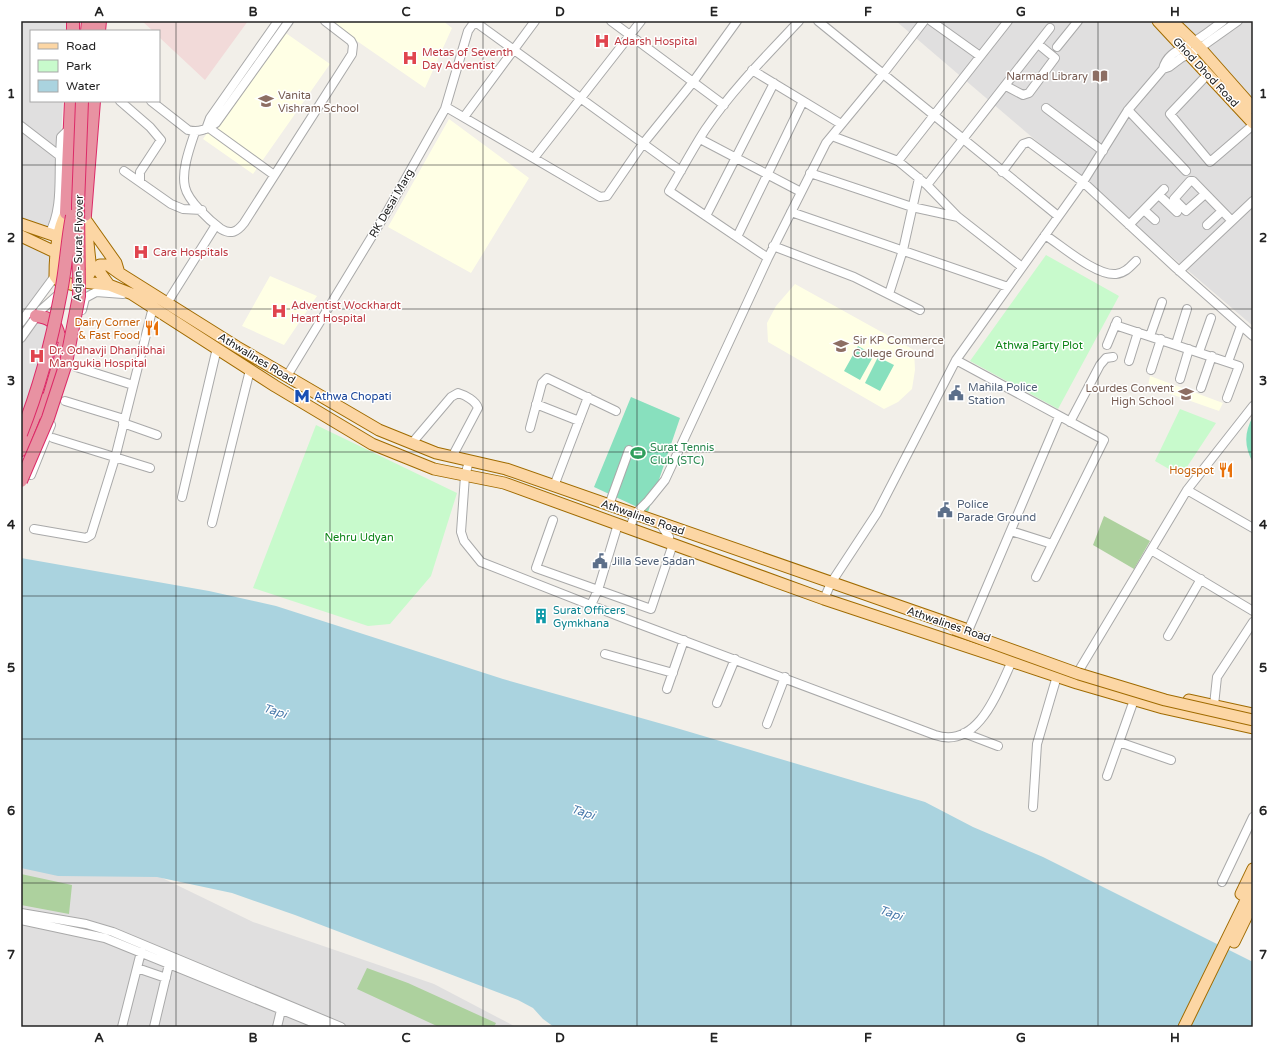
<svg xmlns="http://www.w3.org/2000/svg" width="1274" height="1048" font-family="'Varela Round',sans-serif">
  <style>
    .residential { fill: #e0dfdf }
    .commercial { fill: #f2dad9 }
    .education { fill: #ffffe5 }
    .forest { fill: #add19e }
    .park { fill: #c8facc }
    .pitch { fill: #88e0be }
    .water { fill: #aad3df }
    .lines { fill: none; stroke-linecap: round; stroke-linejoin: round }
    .minor-casing { stroke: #a9a9a9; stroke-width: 10 }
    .major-casing { stroke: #a06b00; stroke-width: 13 }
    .highway-casing { stroke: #dc2a67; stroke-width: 14 }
    .minor { stroke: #fff; stroke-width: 8 }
    .major { stroke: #fcd6a4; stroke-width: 11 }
    .highway { stroke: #e892a2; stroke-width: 12 }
    .major-bridge-casing { stroke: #a06b00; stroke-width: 13; stroke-linecap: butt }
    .highway-bridge-casing { stroke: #dc2a67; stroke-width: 14; stroke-linecap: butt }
    .major-bridge { stroke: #fcd6a4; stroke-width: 11 }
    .highway-bridge { stroke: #e892a2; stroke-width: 12 }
    .grid { fill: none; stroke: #222; stroke-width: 1; stroke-opacity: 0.55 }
    .labels { text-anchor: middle; stroke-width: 3; stroke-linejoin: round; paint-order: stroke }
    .health-label { font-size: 11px; fill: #be3a42; stroke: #fff; text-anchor: start }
    .street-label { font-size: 11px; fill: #222; stroke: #fff }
    .education-label { font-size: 11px; fill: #785e54; stroke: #fff; text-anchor: end }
    .food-label { font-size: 11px; fill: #c56008; stroke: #fff; text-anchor: end }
    .park-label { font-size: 11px; fill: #0c8416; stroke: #fff }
    .service-label { font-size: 11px; fill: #4e5e75; stroke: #fff; text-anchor: start }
    .transit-label { font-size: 11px; fill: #164399; stroke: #fff; text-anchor: start }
    .leisure-label { font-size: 11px; fill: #27864d; stroke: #fff; text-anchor: start }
    .culture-label { font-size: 11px; fill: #0d838f; stroke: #fff; text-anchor: start }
    .water-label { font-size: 12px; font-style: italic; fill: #4a7aab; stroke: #fff }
    .neatline { fill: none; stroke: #222; stroke-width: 1.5 }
    .grid-label { font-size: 13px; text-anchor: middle; font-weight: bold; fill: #222 }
  </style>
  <rect width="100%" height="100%" fill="#f2efe9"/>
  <path class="residential" d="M 21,21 L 69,21 L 68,31 L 31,31 L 31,101 L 63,101 L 57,209 L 49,234 L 21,223 Z
    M 896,21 L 1253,21 L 1253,326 Z
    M 21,238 L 53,253 L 53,276 L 21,317 Z
    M 36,318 L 52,324 L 21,425 L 21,342 Z
    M 21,860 L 154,874 L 253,922 L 434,984 L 516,1027 L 21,1027 Z"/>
  <path class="commercial" d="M 142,21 L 248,21 L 205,80 L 159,37 L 159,31 L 153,31 Z"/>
  <path class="education" d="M 328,21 L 443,21 L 452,28 L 425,88 Z
    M 280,29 L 330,64 L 253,174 L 203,139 Z
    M 449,119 L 529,178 L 471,273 L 388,227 Z
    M 270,276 L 317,296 L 284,345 L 242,326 Z
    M 795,284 L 914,350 L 915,370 L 912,389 L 898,402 L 884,409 L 768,342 L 767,323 L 776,306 Z
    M 1150,376 L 1223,403 L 1219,411 L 1148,386 Z"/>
  <path class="forest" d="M 1104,516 L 1150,541 L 1134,569 L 1093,545 Z
    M 21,874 L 72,885 L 69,914 L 21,905 Z
    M 367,968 L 408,983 L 496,1023 L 494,1027 L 439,1027 L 357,989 Z"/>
  <path class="park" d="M 1046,255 L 1119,296 L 1058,409 L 970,361 Z
    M 1180,409 L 1216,423 L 1181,476 L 1155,461 Z
    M 316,425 L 457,493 L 431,576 L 390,624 L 368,626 L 253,588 Z"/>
  <path class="pitch" d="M 858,346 L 874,355 L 860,380 L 844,371 Z
    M 878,357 L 894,365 L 880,391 L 865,383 Z
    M 631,397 L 680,418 L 648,512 L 594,487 Z
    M 1253,416 L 1253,463 C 1244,446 1244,433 1253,416 Z"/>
  <path class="water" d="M 21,558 L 209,591 L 276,606 L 503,679 L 673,727 L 925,802 L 973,827 L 1043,857 L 1253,962 L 1253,1027 L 554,1027 L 543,1019 L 533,1008 L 518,1000 L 295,915 L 232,893 L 157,877 L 58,876 L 21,868 Z"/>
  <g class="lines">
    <g class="minor-casing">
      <path id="minor" d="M 474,21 L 681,171
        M 611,21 L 724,105
        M 799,21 C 766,56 732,90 705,130 C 692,150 681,171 669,191 L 768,258 L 826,143 L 883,74 L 924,21
        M 818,21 L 1058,216
        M 931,21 L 980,56
        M 1223,21 C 1214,28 1205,35 1195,41 C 1183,49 1167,52 1163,69 L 1169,67 L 1181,58 L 1200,48 L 1238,21
        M 1057,47 L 1078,21
        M 752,70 L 841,124
        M 1208,74 L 1170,114 L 1210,162 L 1253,125
        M 1006,86 L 1023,95 L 1029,93 L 1055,58 L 1038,44
        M 120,101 L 150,127 L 161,140 L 140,172 L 140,182
        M 151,101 L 188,130 C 199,133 207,129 216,123 L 289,21
        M 446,107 L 600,197 L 607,196 L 642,145 L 693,82 L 737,21
        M 1046,108 L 1103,151
        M 1128,110 L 1186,171
        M 464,117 L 535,21
        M 21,126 L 60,156 L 61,137 L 70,128
        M 209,128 L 274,175
        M 206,129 L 210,118 L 278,21
        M 195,132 C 190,147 181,171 185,187 C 188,201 210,221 221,229 C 231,235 237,232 244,223 L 352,54 L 353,45 L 351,41 L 325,21
        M 832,136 L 898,161 L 927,185 L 958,217 L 1022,267
        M 700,139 L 801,192
        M 534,158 L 641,21
        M 898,161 L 1008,21
        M 124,171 L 171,204 L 183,209 L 202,210
        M 1002,172 L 1023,144 L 1029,142 L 1083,182 L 1176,268 L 1253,336
        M 810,173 L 912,207 L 958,217
        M 927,185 L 1050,28
        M 1205,194 L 1186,211 L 1174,199 L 1190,181 L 1193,181 L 1232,221
        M 1159,195 L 1177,212
        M 1144,210 L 1155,220
        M 791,212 L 1008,287
        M 706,216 L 774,83
        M 1129,225 L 1164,189
        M 1207,225 L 1222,211
        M 49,234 C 62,211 59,182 60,156
        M 1045,235 C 1062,246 1096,276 1116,274 C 1125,273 1130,267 1136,261
        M 737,237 L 803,101
        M 773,246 L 854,277 L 920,310
        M 1179,271 L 1253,201
        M 889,294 L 903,250 L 919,178
        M 167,303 L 216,225
        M 82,310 L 85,298 L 96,292 L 123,294
        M 21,322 L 55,276
        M 1115,325 L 1239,366 L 1227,398
        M 1150,336 L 1162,302
        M 21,338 L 41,310 L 60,293
        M 1176,344 L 1187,309
        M 1107,345 L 1117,321
        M 1199,352 L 1211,318
        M 956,360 L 1104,440 L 1036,577
        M 1129,361 L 1138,332
        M 1228,362 L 1241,326
        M 76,367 L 133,385
        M 1151,370 L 1161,339
        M 287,376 L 388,210 L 445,109 L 468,31 L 475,21
        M 1180,379 L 1189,349
        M 1201,388 L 1212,356
        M 65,401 L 124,419
        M 536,404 L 579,421
        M 1070,422 L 1100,365 L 1106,358 L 1113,357
        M 123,423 L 157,435
        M 530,428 L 542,383 L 547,378 L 616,411
        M 53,438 L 150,468
        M 412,443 L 451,397 L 458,393 C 465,395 476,401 478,408 L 452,457
        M 469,461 L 465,476 L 461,532 L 464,541 L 481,562 L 626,619 L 935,735 C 978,750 998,691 1012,661
        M 31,475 L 51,425
        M 554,486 L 588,397
        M 1187,490 L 1253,528
        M 182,497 L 217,348
        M 609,505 L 629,450
        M 553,520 L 536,568 L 598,590 L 618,524
        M 212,523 L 250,370
        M 660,523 L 669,537 L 660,539
        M 630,528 L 635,514 L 648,501 L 665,480 L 768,258
        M 34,529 L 86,538 L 91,535 L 115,458 L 153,307
        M 1011,531 L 1052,544
        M 1151,550 L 1253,611
        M 824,599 L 831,583 L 877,513 L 956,360 L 1083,182 L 1128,110 L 1163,69
        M 591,605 L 598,590 L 651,609 L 673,544
        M 968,631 L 1059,417
        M 1168,636 L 1201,579
        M 605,654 L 673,673
        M 1075,677 L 1187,490 L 1253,406
        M 667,689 L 684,640
        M 717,703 L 735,659
        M 1214,705 L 1217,677 L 1253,622
        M 767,724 L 785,677
        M 964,733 L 998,746
        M 1119,742 L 1171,760
        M 1107,776 L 1134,700
        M 1033,807 L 1037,744 L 1057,676
        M 1222,882 L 1253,817
        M 21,913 L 86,924 L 113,932 L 341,1027
        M 21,920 L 105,938 L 324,1027
        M 137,968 L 166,978
        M 122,1027 L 141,952
        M 154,1027 L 170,960
        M 277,1027 L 282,1006"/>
    </g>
    <g class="major-casing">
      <path id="major" d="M 1158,21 L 1253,123
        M 1172,21 L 1200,48 L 1253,108
        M 71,206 L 82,210 L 85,215 L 91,271 L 84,282 L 74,285 L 59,281 L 55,276 C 55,254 57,223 71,206 Z
        M 87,222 L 116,263 L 119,273 L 237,347 L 379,430 L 436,453 L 506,469 L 965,629
        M 21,224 L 59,237
        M 21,236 L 57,253
        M 84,282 L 109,285 L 132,294 L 275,386 L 372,444 L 434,469 L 504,483 L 824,599 L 1077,683 L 1163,708 L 1253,728
        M 109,285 L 98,270 L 100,265 L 108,265 L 119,273
        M 1189,700 L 1253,714
        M 1241,894 L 1253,869
        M 1234,942 L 1253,903
        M 1184,1027 L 1253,886"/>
    </g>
    <g class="highway-casing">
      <path id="highway" d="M 73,31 L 73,21
        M 87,31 L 88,21
        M 99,31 L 100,21
        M 66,213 L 71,101
        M 85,215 L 94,101
        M 36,316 C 49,317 56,322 59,336
        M 44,414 L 66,339
        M 21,450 L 41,399"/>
    </g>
    <use href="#minor" class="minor"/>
    <use href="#major" class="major"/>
    <use href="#highway" class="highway"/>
    <g class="major-bridge-casing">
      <path id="major-bridge" d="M 954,629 L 1079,674 L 1165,700 L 1253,720"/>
    </g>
    <g class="highway-bridge-casing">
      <path id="highway-bridge" d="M 21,434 C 39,389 52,340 61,292 C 66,267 67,241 72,216
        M 21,481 L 48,418 L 66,363 L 79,296 L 78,205 L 82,101"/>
    </g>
    <use href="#major-bridge" class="major-bridge"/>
    <use href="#highway-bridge" class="highway-bridge"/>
  </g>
  <path class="grid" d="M 176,21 L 176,1027M 330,21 L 330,1027M 483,21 L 483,1027M 637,21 L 637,1027M 791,21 L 791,1027M 944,21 L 944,1027M 1098,21 L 1098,1027M 21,165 L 1253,165M 21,309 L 1253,309M 21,452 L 1253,452M 21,596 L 1253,596M 21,739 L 1253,739M 21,883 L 1253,883"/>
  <defs>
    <g id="hospital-bare" transform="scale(1.2)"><path d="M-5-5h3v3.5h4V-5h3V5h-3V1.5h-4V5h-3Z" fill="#e0444e" stroke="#fff" stroke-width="2.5" paint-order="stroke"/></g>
    <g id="library-bare" transform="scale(1.2)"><path d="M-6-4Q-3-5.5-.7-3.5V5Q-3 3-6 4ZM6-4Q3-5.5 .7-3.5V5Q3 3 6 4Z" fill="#8d6e63" stroke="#fff" stroke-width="2.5" paint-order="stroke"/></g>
    <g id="school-bare" transform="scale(1.2)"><path d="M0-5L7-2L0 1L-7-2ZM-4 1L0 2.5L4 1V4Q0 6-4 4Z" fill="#8d6e63" stroke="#fff" stroke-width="2.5" paint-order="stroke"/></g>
    <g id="restaurant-bare" transform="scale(1.2)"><path d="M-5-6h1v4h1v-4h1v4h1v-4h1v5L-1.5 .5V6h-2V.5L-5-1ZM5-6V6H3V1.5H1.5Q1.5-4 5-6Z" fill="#e8710a" stroke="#fff" stroke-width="2.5" paint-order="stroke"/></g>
    <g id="university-bare" transform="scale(1.2)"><path d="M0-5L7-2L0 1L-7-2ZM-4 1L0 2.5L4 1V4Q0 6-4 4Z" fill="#8d6e63" stroke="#fff" stroke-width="2.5" paint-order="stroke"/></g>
    <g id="civic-bare" transform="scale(1.2)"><path d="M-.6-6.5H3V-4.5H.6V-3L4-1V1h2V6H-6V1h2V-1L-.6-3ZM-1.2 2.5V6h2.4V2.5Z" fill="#5c6f8a" stroke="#fff" stroke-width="2.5" paint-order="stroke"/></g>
    <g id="metro-bare" transform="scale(1.2)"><path d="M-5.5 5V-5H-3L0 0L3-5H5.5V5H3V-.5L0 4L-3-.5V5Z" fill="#1a4fb4" stroke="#fff" stroke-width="2.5" paint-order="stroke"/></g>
    <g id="stadium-bare" transform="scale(1.2)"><path d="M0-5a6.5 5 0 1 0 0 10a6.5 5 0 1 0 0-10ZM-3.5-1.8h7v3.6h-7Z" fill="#2e9e5b" stroke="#fff" stroke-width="2.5" paint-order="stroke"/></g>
    <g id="building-bare" transform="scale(1.2)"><path d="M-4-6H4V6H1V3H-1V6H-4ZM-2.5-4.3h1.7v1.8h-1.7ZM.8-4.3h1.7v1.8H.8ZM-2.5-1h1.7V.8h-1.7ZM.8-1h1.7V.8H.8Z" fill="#0f9aa8" stroke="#fff" stroke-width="2.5" paint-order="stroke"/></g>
  </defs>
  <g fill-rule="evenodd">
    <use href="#hospital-bare" x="602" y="41"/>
    <use href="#hospital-bare" x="410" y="58"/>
    <use href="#library-bare" x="1100" y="76"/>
    <use href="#school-bare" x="266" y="101"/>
    <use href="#hospital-bare" x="141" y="252"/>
    <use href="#hospital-bare" x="279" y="311"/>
    <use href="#restaurant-bare" x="152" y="328"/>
    <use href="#university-bare" x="841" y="346"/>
    <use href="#hospital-bare" x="37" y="356"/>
    <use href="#civic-bare" x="956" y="393"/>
    <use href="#school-bare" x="1186" y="394"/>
    <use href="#metro-bare" x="302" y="396"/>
    <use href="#stadium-bare" x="638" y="453"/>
    <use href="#restaurant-bare" x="1226" y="470"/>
    <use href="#civic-bare" x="945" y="510"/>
    <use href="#civic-bare" x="600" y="561"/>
    <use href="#building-bare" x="541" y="616"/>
  </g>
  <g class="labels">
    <g class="health-label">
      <text x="614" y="45">Adarsh Hospital</text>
      <text x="422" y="56">Metas of Seventh<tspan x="422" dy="13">Day Adventist</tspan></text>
      <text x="153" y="256">Care Hospitals</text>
      <text x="291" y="309">Adventist Wockhardt<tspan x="291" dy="13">Heart Hospital</tspan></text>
      <text x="49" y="354">Dr. Odhavji Dhanjibhai<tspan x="49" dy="13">Mangukia Hospital</tspan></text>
    </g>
    <g class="street-label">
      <text transform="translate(1206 72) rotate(47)" y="4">Ghod Dhod Road</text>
      <text transform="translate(391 203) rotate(-60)" y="4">RK Desai Marg</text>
      <text transform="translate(78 248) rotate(-89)" y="4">Adjan- Surat Flyover</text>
      <text transform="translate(257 358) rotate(31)" y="4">Athwalines Road</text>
      <text transform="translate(643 517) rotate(19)" y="4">Athwalines Road</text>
      <text transform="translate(949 624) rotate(19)" y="4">Athwalines Road</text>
    </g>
    <g class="education-label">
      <text x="1088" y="80">Narmad Library</text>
      <text x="278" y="99" text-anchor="start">Vanita<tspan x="278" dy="13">Vishram School</tspan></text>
      <text x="853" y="344" text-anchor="start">Sir KP Commerce<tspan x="853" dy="13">College Ground</tspan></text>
      <text x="1174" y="392">Lourdes Convent<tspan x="1174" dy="13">High School</tspan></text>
    </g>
    <g class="food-label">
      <text x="140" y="326">Dairy Corner<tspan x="140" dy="13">&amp; Fast Food</tspan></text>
      <text x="1214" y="474">Hogspot</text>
    </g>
    <g class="park-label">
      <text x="1039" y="349">Athwa Party Plot</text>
      <text x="359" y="541">Nehru Udyan</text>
    </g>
    <g class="service-label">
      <text x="968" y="391">Mahila Police<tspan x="968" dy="13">Station</tspan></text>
      <text x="957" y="508">Police<tspan x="957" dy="13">Parade Ground</tspan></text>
      <text x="612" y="565">Jilla Seve Sadan</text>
    </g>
    <g class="transit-label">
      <text x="314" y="400">Athwa Chopati</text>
    </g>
    <g class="leisure-label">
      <text x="650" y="451">Surat Tennis<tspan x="650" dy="13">Club (STC)</tspan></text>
    </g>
    <g class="culture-label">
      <text x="553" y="614">Surat Officers<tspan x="553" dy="13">Gymkhana</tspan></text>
    </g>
    <g class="water-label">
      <text transform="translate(275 711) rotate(18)" y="4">Tapi</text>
      <text transform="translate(583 812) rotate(18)" y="4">Tapi</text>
      <text transform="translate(891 913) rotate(19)" y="4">Tapi</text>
    </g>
  </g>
  <rect width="1274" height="1048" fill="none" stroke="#ffffff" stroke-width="44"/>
  <rect x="30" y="30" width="130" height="72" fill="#ffffff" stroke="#a7a7a7"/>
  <rect x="38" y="43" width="20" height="6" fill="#fcd6a4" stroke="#a7a7a7"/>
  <text x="66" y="50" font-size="12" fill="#222222">Road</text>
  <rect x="38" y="60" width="20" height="12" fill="#c8facc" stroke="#a7a7a7"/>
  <text x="66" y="70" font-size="12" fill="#222222">Park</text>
  <rect x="38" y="80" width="20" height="12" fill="#aad3df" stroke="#a7a7a7"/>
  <text x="66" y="90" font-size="12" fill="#222222">Water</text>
  <rect x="22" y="22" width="1230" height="1004" class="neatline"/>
  <g class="grid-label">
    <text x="99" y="16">A</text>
    <text x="253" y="16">B</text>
    <text x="406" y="16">C</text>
    <text x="560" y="16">D</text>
    <text x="714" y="16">E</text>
    <text x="868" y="16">F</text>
    <text x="1021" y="16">G</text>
    <text x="1175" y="16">H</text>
    <text x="11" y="98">1</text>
    <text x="1263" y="98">1</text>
    <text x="11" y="242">2</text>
    <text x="1263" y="242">2</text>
    <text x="11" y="385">3</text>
    <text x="1263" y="385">3</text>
    <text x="11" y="529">4</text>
    <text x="1263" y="529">4</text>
    <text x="11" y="672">5</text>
    <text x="1263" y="672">5</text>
    <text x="11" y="815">6</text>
    <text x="1263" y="815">6</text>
    <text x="11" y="959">7</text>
    <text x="1263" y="959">7</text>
    <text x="99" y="1042">A</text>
    <text x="253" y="1042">B</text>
    <text x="406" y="1042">C</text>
    <text x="560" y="1042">D</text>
    <text x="714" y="1042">E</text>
    <text x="868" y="1042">F</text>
    <text x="1021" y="1042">G</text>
    <text x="1175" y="1042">H</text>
  </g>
</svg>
